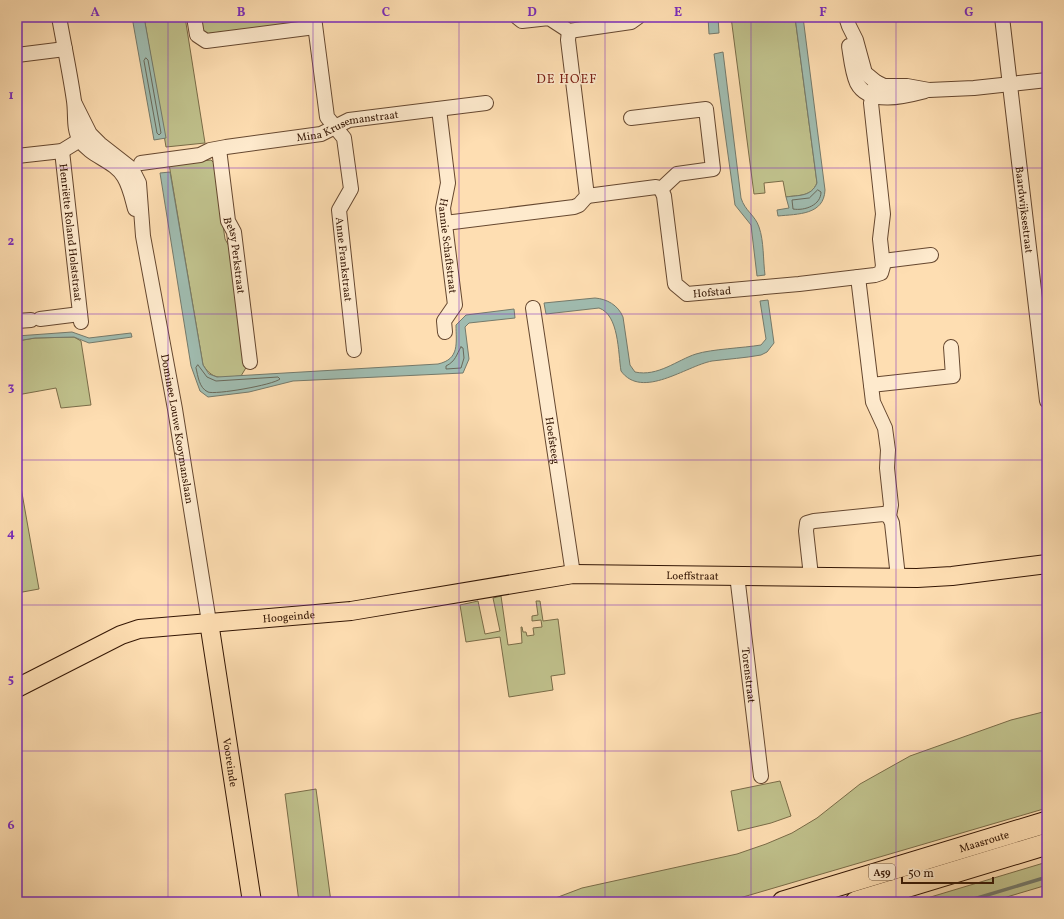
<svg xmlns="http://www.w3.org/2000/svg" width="1064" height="919" font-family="Vollkorn,serif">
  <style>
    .green { fill: #c0c18c; stroke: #7a6c48 }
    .water { fill: #a0bcb0; stroke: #757a6b }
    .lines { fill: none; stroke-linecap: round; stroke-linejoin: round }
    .shore { stroke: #6a695a; stroke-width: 1 }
    .stream { stroke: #757a6b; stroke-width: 3.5 }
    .minor-casing { stroke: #664830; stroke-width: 16 }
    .major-casing { stroke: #341604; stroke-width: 20 }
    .highway-casing { stroke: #341604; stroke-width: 23 }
    .minor { stroke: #feeacd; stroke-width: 14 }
    .major { stroke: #fedeb2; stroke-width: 18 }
    .highway { stroke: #fedeb2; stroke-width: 21 }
    .grid { fill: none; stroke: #7b2cbf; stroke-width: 1; stroke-opacity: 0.55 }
    .labels { text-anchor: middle; stroke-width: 3; stroke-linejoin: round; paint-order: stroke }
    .shield { fill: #feeacd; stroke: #715640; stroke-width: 1 }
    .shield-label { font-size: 10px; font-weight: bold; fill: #341604 }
    .street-label { font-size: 11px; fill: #341604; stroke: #feeacd }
    .quarter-label { font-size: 13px; letter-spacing: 1px; fill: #7a1f14; stroke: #feeacd }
    .neatline { fill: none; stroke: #7b2cbf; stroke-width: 1.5 }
    .grid-label { font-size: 13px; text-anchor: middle; font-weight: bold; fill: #7b2cbf }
  </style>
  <rect width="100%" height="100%" fill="#fedeb2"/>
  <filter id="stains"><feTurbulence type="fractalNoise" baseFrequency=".005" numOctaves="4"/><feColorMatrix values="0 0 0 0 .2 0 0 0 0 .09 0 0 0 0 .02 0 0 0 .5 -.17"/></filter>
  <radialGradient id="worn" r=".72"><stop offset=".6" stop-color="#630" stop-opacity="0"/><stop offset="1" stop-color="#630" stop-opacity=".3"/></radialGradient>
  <path class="green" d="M 144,17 L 185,17 L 205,143 L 166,147 Z
    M 200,17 L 307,17 L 308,22 L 204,34 Z
    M 731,17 L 795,17 L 817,183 C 811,197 799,195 786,197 L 783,181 L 764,183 L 765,193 L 754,194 Z
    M 211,160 L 214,163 L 225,239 L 230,248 L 247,366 L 241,376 C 223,377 214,382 203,365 L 169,164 Z
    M 74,337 L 81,341 L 91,405 L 61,408 L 56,388 L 17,395 L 17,341 L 35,338 Z
    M 17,465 L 39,589 L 17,593 Z
    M 501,596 L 508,645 L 522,643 L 521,627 L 522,627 L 523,632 L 526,632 L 527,636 L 534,635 L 533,628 L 542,627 L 541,620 L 532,621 L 532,616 L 538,615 L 536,601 L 540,601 L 543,621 L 558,619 L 565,674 L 551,676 L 553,690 L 509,697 L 500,637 L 466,642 L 460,605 L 478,601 L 485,634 L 500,631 L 493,598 Z
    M 1047,711 L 1047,808 L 726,902 L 615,902 L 615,900 L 603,902 L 545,902 L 582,888 L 737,854 L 766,844 L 792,833 L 817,818 L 860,784 L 910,756 L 1011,720 Z
    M 780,781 L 791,816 L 771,823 L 738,831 L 731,791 Z
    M 316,789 L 331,902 L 299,902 L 285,794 Z
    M 1047,862 L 1047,885 L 990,902 L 914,902 Z"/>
  <path class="water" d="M 132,17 L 144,17 L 166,138 L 154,140 Z
    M 708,17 L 718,17 L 719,33 L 709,34 Z
    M 795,17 L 803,17 L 825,190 C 824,215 798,214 778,216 L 777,210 L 789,208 L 786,197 C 799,195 811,197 817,183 Z
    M 723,52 L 741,198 C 745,211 755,215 759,227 C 764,241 763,260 765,275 L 757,276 L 751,225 L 735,205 L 714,54 Z
    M 170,172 L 203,365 L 209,374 L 217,377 L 438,364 C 460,359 456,343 456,325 L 466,315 L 514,309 L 515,318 L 469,323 L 465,327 L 469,359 L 463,373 L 293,381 L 249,392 L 208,397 L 200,391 L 191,366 L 160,173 Z
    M 595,298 C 607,299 618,305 623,317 L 630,365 L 635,372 C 658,377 677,360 696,354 C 712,349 743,348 761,345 L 766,339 L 760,301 L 768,300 L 774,343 L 767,352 L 761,355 C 745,358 728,359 712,361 C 686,366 642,400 621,371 C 618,352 619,315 599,308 L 546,314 L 544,303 Z
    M 72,332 L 89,338 L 131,333 L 132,337 L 89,343 L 74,337 L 35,338 L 17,341 L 17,336 Z"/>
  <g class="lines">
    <path class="shore" d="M 146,58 L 148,60 L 161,133 L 159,135 L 157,133 L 144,61 Z
      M 818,190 L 821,192 C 821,205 805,211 793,209 L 792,200 L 809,198 Z
      M 461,347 L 463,348 L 464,358 L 461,368 L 446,369 L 446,366 C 456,361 456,355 461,347 Z
      M 198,365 L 207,377 L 216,381 L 278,377 L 280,379 C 273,385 215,395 208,392 C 199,388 198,376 196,368 Z"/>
    <path class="stream" d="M 964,902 L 1047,877"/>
    <g class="minor-casing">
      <g id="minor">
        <path d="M 59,17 C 64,45 70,73 74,101 C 76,114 73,129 80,140 C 91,157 114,160 124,177 C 130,187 132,198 135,209"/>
        <path d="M 194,17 L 197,35 L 206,41 L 315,27"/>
        <path id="s1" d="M 314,17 L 327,117 L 344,138 L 351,189 L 339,210 L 354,350"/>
        <path d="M 517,17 L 522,21 L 549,18 L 569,31 L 631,22 L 638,17"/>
        <path d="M 846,17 L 849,26 L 856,40 L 865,73 L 876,82 L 884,86 L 907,86 L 929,90 L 974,88 L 1047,80"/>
        <path id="s2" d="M 1002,17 L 1047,401"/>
        <path d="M 849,46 C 851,58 852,72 857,83 C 869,106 906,96 925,91"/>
        <path d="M 17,55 L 65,49"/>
        <path id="s3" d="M 75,104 L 90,134 L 100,144 L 132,169 L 139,183 L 143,236 L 175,409 L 209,622"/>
        <path id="s4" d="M 439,109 L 448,183 L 443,208 L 455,305 L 444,321 L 445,332"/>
        <path id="s5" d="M 219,149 L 228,221 L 234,232 L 250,362"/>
        <path id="s6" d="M 62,151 L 81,322"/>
        <path d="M 17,156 L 62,151 L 88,135"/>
        <path id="s7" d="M 141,163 L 200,155 L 210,150 L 226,147 L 321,134 L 349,120 L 486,103"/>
        <path id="s8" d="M 661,189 L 664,196 L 675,284 L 687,294 L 799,284 L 875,275 L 881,273 L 883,266 L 880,239 L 883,214 L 871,103 L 876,82"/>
        <path d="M 587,196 L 656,187 L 661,189 L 677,174 L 713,169 L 706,109 L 631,118"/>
        <path d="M 445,223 L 574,207 L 579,205 L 587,196 L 568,40 L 569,31"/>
        <path d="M 883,261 L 931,255"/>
        <path d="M 858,277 L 873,402 L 885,428 L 888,450 L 887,468 L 891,505 L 889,516 L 892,523 L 898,577"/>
        <path id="s9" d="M 533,308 L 573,574"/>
        <path d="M 40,319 L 80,314"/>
        <path d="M 17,321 L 31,320"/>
        <path d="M 871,385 L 953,376 L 951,347"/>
        <path id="s10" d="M 737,575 L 761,776"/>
        <path d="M 811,576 L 806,531 L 807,523 L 814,521 L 883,514 L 889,516"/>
      </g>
    </g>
    <g class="major-casing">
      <g id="major">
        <path id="s11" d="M 209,622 L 252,902"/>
        <path id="s12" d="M 17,688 L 121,635 L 139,629 L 351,611 L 573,574 L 917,578 L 952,576 L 1047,564"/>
      </g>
    </g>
    <g class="highway-casing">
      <g id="highway">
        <path id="s13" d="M 783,902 L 1047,822"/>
        <path d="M 856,902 L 1047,844"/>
      </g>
    </g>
    <use href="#minor" class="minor"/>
    <use href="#major" class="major"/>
    <use href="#highway" class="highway"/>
  </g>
  <path class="grid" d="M 168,17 L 168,902M 313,17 L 313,902M 459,17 L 459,902M 605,17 L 605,902M 751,17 L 751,902M 896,17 L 896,902M 17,168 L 1047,168M 17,314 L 1047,314M 17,460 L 1047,460M 17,605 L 1047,605M 17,751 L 1047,751"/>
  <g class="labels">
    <rect class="shield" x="869" y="864" width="26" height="16" rx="3"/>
    <g class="shield-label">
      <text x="882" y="876">A59</text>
    </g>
    <g class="street-label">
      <text dy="4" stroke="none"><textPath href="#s7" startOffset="211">Mina Krusemanstraat</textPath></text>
      <text dy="4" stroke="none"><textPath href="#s2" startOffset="194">Baardwijksestraat</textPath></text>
      <text dy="4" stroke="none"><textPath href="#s6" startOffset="82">Henriëtte Roland Holststraat</textPath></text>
      <text dy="4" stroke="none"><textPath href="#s4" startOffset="138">Hannie Schaftstraat</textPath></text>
      <text dy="4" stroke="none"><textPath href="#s5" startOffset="108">Betsy Perkstraat</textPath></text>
      <text dy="4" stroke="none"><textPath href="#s1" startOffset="253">Anne Frankstraat</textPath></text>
      <text dy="4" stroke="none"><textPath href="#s8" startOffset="137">Hofstad</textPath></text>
      <text dy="4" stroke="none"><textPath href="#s3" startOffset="353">Dominee Louwe Kooymanslaan</textPath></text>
      <text dy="4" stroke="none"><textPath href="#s9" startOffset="134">Hoefsteeg</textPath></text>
      <text dy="4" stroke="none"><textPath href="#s12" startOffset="693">Loeffstraat</textPath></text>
      <text dy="4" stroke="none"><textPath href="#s12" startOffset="286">Hoogeinde</textPath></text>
      <text dy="4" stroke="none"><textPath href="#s10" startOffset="101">Torenstraat</textPath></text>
      <text dy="4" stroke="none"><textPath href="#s11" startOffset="142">Vooreinde</textPath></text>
      <text dy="4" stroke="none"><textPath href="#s13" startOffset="210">Maasroute</textPath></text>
    </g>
    <g class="quarter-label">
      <text x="567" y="83">DE HOEF</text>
    </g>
  </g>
  <rect width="1064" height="919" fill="none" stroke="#fedeb2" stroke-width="44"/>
  <path d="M902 877v6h91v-6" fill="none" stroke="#341604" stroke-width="2"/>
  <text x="908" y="877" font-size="12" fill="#341604" stroke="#feeacd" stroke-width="3" paint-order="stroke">50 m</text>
  <rect x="22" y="22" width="1020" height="875" class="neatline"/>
  <g class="grid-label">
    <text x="95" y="16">A</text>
    <text x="241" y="16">B</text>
    <text x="386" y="16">C</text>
    <text x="532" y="16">D</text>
    <text x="678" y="16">E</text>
    <text x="823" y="16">F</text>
    <text x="969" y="16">G</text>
    <text x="11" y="99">1</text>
    <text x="11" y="245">2</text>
    <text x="11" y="391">3</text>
    <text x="11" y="537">4</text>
    <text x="11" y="683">5</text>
    <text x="11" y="829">6</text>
  </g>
  <rect width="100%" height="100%" filter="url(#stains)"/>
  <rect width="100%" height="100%" fill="url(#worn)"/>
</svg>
